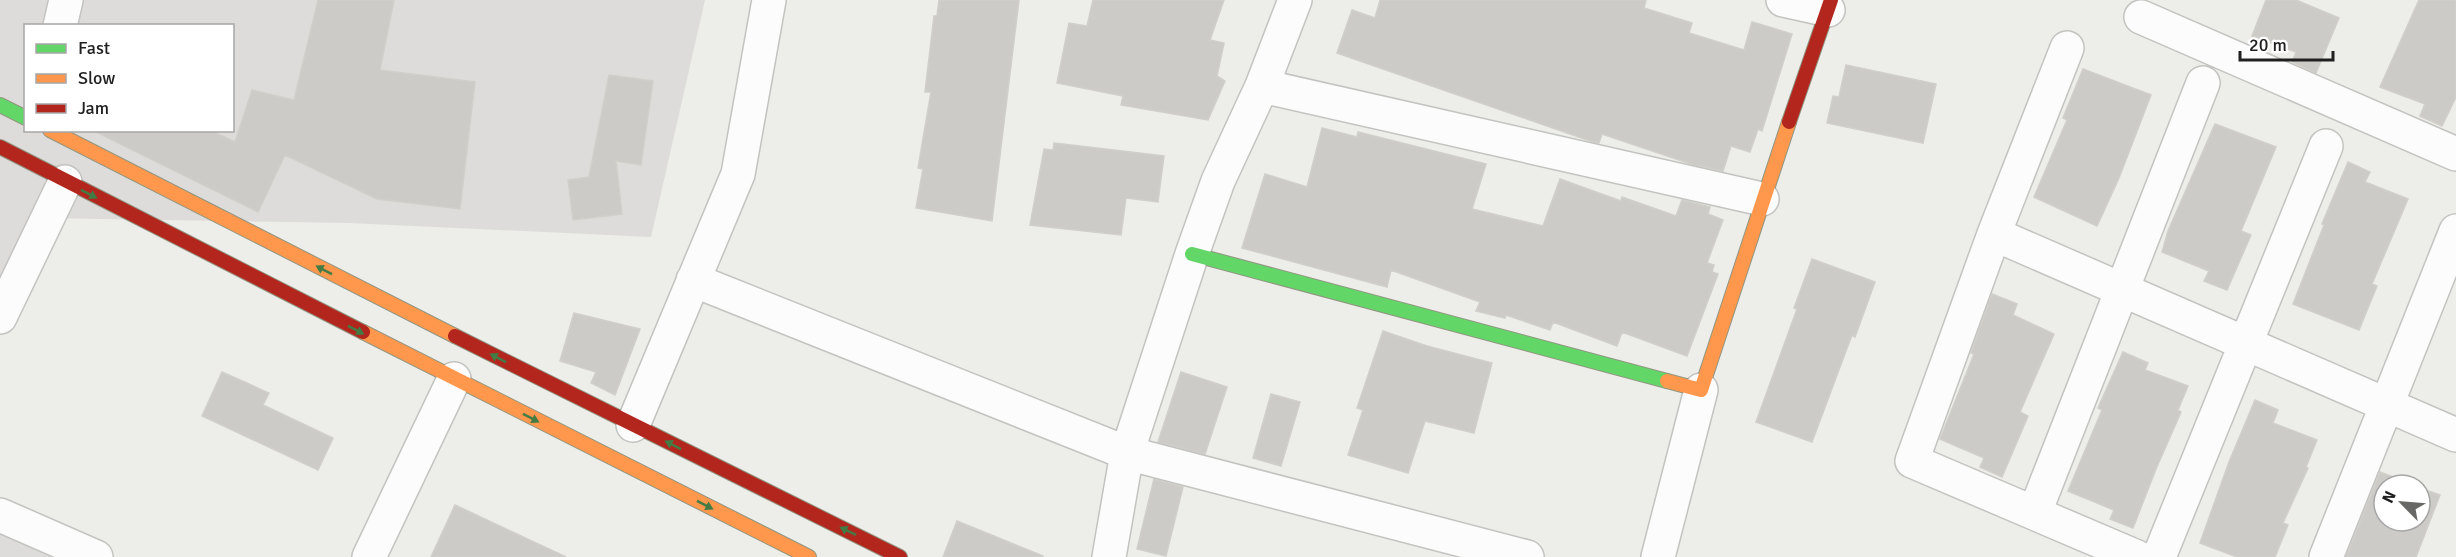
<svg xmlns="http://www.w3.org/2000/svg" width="2456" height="557" font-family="Signika,sans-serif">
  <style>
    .residential { fill: #dddcda; fill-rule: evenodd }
    .building { fill: #cccbc8; stroke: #d0cfca; stroke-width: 1.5 }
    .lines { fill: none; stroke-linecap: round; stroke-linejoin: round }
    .street-casing { stroke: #c3c3c1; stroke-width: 36 }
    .fast-casing { stroke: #919782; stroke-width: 16 }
    .slow-casing { stroke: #919782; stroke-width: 16 }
    .jam-casing { stroke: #919782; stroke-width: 16 }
    .street { stroke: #fcfcfc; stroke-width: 33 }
    .fast { stroke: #63d668; stroke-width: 14 }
    .slow { stroke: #ff974d; stroke-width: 14 }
    .jam { stroke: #b3261e; stroke-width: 14 }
    .oneway { fill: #427b44 }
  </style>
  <rect width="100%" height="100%" fill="#edede9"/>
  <path class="residential" d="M 0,0 L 705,0 L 651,237 L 349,223 L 43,218 L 0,297 ZM 26,26 L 232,26 L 232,130 L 26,130 Z
    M 0,532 L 57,557 L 0,557 Z"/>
  <path class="building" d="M 318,0 L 394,0 L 380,70 L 475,82 L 460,209 L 377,199 L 285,155 L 258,212 L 92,130 L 210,130 L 235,142 L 252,90 L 294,100 Z
    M 939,0 L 1019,0 L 992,221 L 916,208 L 923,169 L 918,168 L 931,92 L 925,92 L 934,16 L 937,16 Z
    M 1093,0 L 1224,0 L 1210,40 L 1224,43 L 1217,76 L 1225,81 L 1208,120 L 1121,105 L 1123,96 L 1057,83 L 1069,23 L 1087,26 Z
    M 1380,0 L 1646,0 L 1644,8 L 1692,23 L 1689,33 L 1744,50 L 1752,22 L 1792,34 L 1762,131 L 1758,129 L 1750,152 L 1731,146 L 1723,171 L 1691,164 L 1602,134 L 1599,143 L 1593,142 L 1337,53 L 1352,10 L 1375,18 Z
    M 2266,0 L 2296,0 L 2339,18 L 2316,73 L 2292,62 L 2296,52 L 2252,36 Z
    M 2419,0 L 2456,0 L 2456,97 L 2442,126 L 2420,116 L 2425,104 L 2380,87 Z
    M 1846,65 L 1936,84 L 1923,143 L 1827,123 L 1833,96 L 1839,97 Z
    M 2083,69 L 2151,95 L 2119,178 L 2097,226 L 2034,197 L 2067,120 L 2063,118 Z
    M 609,75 L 653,81 L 641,165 L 616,161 L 622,214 L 573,220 L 568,180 L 589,177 Z
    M 2215,124 L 2276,147 L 2241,231 L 2251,235 L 2227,290 L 2204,281 L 2209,271 L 2162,252 L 2168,231 Z
    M 1322,128 L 1357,137 L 1358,132 L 1486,164 L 1472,209 L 1543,226 L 1560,179 L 1621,201 L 1622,197 L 1676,216 L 1682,200 L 1710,207 L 1708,214 L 1723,220 L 1707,263 L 1714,265 L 1712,272 L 1718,274 L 1687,356 L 1622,332 L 1617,346 L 1553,322 L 1550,330 L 1506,315 L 1505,318 L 1476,311 L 1480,302 L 1391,270 L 1387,287 L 1242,248 L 1265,174 L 1307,187 Z
    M 1054,143 L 1164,156 L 1158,202 L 1126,198 L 1121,235 L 1030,225 L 1044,149 L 1053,150 Z
    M 2348,162 L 2370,172 L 2365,182 L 2408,199 L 2372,284 L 2377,286 L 2359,330 L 2293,304 L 2324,225 L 2322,224 Z
    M 1812,259 L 1875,282 L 1855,337 L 1852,335 L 1812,442 L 1756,422 L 1797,309 L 1794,308 Z
    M 1992,294 L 2017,304 L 2013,315 L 2054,334 L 2020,412 L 2028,416 L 2002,477 L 1980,467 L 1984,458 L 1940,439 L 1974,354 L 1971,353 Z
    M 574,313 L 640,329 L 615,395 L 591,383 L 596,372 L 560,361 Z
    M 1383,331 L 1427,346 L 1492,363 L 1474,433 L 1425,421 L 1408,473 L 1348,455 L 1363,410 L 1357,408 Z
    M 2123,352 L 2148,363 L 2145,370 L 2188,386 L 2178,410 L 2181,412 L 2156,469 L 2133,528 L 2110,519 L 2114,510 L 2068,491 L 2102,410 L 2098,408 Z
    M 222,372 L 269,393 L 263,405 L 333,438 L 318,470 L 202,416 Z
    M 1181,372 L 1227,387 L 1205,454 L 1158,442 Z
    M 1271,394 L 1300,402 L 1281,466 L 1253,458 Z
    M 2255,400 L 2278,410 L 2273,423 L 2317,440 L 2306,467 L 2308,468 L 2283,523 L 2288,525 L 2275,557 L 2237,557 L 2200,543 L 2229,462 Z
    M 2380,472 L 2413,485 L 2384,485 L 2384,521 L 2420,521 L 2420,488 L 2440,495 L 2416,557 L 2346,557 Z
    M 1154,479 L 1183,487 L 1166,556 L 1137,549 Z
    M 455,505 L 566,557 L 431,557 Z
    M 957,521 L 1043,556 L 1043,557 L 943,557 Z"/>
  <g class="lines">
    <g class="street-casing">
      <path id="street" d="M 1783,0 L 1828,10
        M 2141,17 L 2456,154
        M 60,26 L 66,0
        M 2067,48 L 1994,234 L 1912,461 L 2137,557
        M 1262,86 L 1762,199
        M 1994,234 L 2456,435
        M 693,280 L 1127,453 L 1527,557
        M 0,317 L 65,182
        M 633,425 L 738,174 L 769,0
        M 2035,512 L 2203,83
        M 0,515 L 96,557
        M 369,557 L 454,379
        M 1109,557 L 1127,453 L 1192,254 L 1218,181 L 1262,86 L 1295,0
        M 1658,557 L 1701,390
        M 2159,557 L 2326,146
        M 2326,557 L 2456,231"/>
    </g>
    <g class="fast-casing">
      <path id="fast" d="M 0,105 L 26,118
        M 1192,254 L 1667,381"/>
    </g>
    <g class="slow-casing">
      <path id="slow" d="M 50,130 L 455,336
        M 363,332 L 809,557
        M 1667,381 L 1701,390 L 1789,122"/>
    </g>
    <g class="jam-casing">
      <path id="jam" d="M 1789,122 L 1831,0
        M 0,147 L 363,332
        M 455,336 L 900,557"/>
    </g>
    <use href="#street" class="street"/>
    <use href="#fast" class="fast"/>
    <use href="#slow" class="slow"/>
    <use href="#jam" class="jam"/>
  </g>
  <defs><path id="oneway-solid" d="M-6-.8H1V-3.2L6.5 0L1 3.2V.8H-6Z" transform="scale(1.5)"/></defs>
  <g class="oneway">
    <use href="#oneway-solid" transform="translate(89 194) rotate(27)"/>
    <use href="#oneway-solid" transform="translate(324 270) rotate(-153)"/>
    <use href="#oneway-solid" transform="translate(356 330) rotate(27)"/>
    <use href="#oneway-solid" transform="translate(498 358) rotate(-153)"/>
    <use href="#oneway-solid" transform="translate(531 418) rotate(27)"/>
    <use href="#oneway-solid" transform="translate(673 445) rotate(-153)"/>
    <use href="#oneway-solid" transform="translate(705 505) rotate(27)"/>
    <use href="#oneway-solid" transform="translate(848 531) rotate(-154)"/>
  </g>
  <rect x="24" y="24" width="210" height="108" fill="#ffffff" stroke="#a6a6a6" stroke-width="1.5"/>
  <rect x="36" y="44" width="30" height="9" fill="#63d668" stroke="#a6a6a6" stroke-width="1.5"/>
  <text x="78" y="54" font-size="18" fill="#202020">Fast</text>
  <rect x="36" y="74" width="30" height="9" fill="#ff974d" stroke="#a6a6a6" stroke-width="1.5"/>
  <text x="78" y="84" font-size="18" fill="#202020">Slow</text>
  <rect x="36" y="104" width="30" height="9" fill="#b3261e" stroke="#a6a6a6" stroke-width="1.5"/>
  <text x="78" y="114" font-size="18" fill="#202020">Jam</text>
  <g transform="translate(2402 503) rotate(295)"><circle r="28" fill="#ffffff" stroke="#a6a6a6" stroke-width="1.5"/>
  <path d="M0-4.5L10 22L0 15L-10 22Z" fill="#686866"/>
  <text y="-9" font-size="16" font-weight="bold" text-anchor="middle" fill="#202020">N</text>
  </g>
  <path d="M2240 51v9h93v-9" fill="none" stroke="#202020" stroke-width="3"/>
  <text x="2249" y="51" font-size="18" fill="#202020" stroke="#ffffff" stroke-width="4.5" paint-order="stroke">20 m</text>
</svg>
